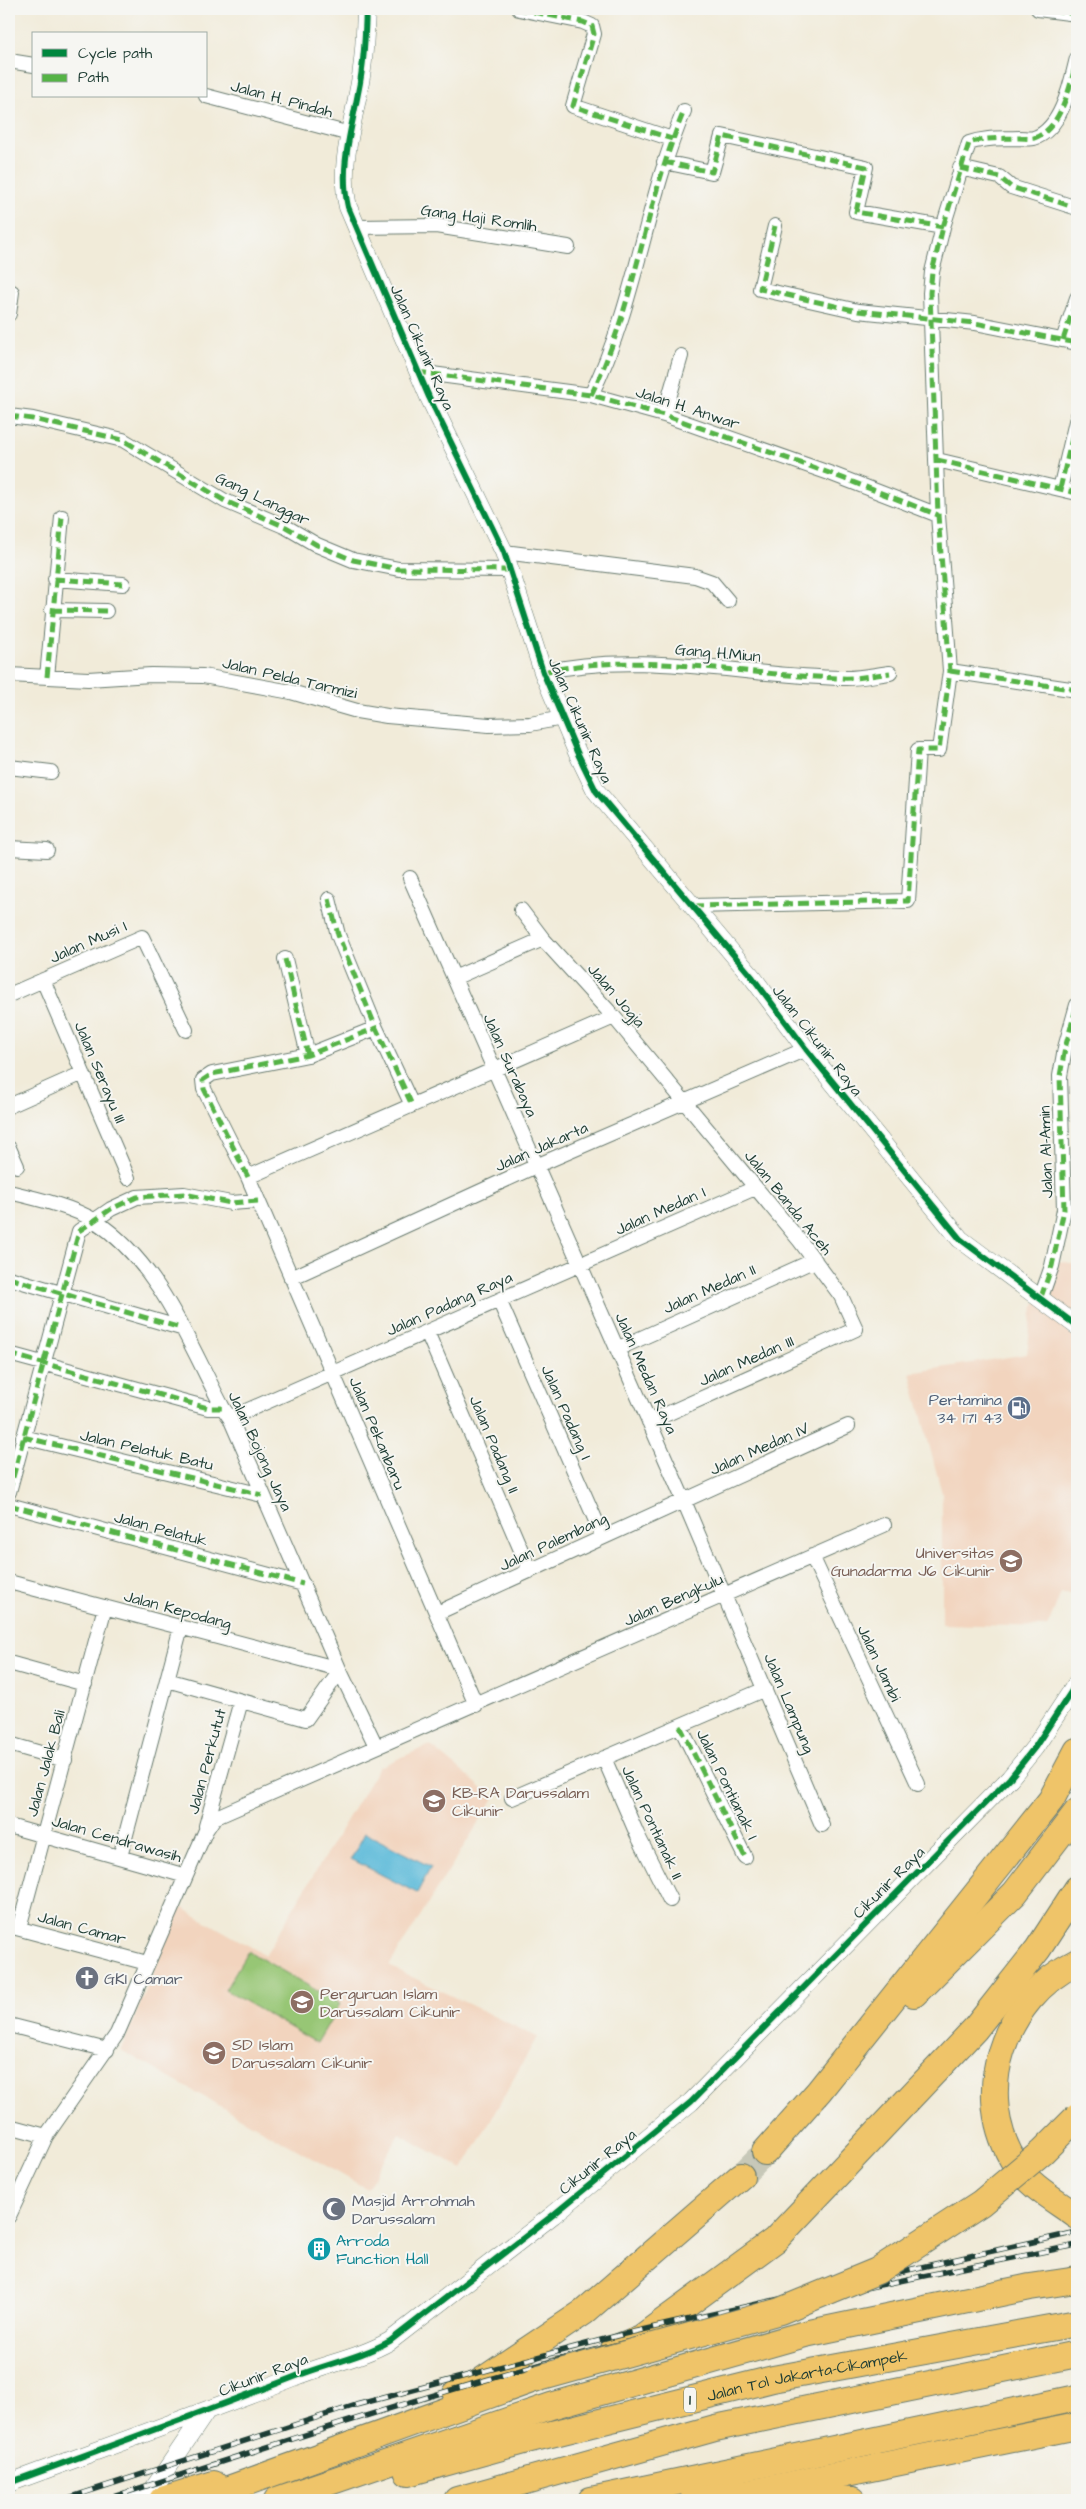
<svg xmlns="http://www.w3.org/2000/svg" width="1086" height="2509" font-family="'Architects Daughter',sans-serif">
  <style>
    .built { fill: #f2d4be }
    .green { fill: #97c675; stroke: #5b8254 }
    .water { fill: #5bbad9; stroke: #3d7c86 }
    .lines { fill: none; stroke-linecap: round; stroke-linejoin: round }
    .motorway-tunnel { stroke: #c7c8b8; stroke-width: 26; stroke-dasharray: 26 13; stroke-linecap: butt }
    .minor-casing { stroke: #687a6e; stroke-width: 16 }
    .tertiary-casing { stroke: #687a6e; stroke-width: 19 }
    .motorway-casing { stroke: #687a6e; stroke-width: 28 }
    .minor { stroke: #fff; stroke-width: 14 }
    .tertiary { stroke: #fff; stroke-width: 18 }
    .motorway { stroke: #efc469; stroke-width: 26 }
    .rail-casing { stroke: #1f3d34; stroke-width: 5.5 }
    .rail { stroke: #f6f6f2; stroke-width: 4; stroke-dasharray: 11; stroke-linecap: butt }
    .motorway-bridge-casing { stroke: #687a6e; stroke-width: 28; stroke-linecap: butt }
    .motorway-bridge { stroke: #efc469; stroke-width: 26 }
    .quiet { stroke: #55b346; stroke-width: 5; stroke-dasharray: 10 5; stroke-linecap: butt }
    .cycleway-casing { stroke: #f6f6f2; stroke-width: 9 }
    .cycleway { stroke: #00873e; stroke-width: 6 }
    .labels { text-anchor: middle; stroke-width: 4; stroke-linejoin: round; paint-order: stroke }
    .shield { fill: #f6f6f2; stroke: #60746d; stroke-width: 1 }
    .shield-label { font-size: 15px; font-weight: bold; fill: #1f3d34 }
    .street-label { font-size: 16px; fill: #1f3d34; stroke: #f6f6f2 }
    .service-label { font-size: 16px; fill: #4e5e75; stroke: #f6f6f2; text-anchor: end }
    .education-label { font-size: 16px; fill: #785e54; stroke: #f6f6f2; text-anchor: start }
    .worship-label { font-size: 16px; fill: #5b616d; stroke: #f6f6f2; text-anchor: start }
    .culture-label { font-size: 16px; fill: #0d838f; stroke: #f6f6f2; text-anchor: start }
  </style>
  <rect width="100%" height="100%" fill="#f6f6f2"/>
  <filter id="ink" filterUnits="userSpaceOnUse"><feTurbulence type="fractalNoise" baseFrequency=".02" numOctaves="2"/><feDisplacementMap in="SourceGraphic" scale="10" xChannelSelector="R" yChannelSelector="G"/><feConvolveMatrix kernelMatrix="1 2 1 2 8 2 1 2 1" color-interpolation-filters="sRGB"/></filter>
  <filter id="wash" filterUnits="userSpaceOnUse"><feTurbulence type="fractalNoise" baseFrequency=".0096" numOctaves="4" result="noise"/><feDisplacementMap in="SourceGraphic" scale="20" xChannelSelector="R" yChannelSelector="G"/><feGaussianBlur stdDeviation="1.12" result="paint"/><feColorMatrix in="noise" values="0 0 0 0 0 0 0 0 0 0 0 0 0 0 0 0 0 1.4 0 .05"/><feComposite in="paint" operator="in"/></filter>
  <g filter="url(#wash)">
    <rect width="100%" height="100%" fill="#f1ebd9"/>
    <path class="built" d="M 1051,1260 L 1077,1264 L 1077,1593 L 1061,1593 L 1047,1627 L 942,1624 L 942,1493 L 910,1373 L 1027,1354 L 1032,1313 Z
      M 430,1745 L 494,1798 L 389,1966 L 537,2037 L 463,2169 L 399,2134 L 367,2189 L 121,2050 L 181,1907 L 265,1955 L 379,1767 Z"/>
    <path class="green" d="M 248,1951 L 340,2004 L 317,2043 L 225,1990 Z"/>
    <path class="water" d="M 365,1833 L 431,1867 L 417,1893 L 351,1859 Z"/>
  </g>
  <g filter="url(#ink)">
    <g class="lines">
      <path class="motorway-tunnel" d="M 741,2176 L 765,2152"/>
      <g class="minor-casing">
        <path id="minor" d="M 519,9 L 583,22 L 592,26 L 594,34 L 573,106 L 672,139
          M 1038,9 L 1077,14
          M 9,61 L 34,65
          M 206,96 L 350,134
          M 664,162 L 712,172 L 722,136 L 866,167 L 856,212 L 943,227
          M 960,168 L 999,177 L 1011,187 L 1077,208
          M 775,226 L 760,289 L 858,311 L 975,323 L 1077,343
          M 356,227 L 436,226 L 568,247
          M 9,292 L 12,292 L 9,314
          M 1063,340 L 1077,298
          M 417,372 L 591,395 L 664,415 L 832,474 L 938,515
          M 591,395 C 636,304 645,203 684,111
          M 664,415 L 681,356
          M 9,416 L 33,419 L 123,440 L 225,501 L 286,527 L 317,545 L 353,560 L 399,569 L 511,570
          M 937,460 L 1077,493
          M 1060,489 L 1077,417
          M 504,552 L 695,576 L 712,582 L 728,601
          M 55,579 L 123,584
          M 52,610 L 106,611
          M 950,671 L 1077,690
          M 543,672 C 641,650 743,676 841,678 C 857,679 874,675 890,673
          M 9,675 L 88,679 L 151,675 L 203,676 L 291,692 L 357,711 L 387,716 L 489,725 L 530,724 L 563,718
          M 47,677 L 62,517
          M 9,767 L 51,772
          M 9,848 L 47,850
          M 410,878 L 684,1501 L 822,1825
          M 329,899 L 338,935 L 376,1028 L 412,1105
          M 693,906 L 908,901 L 918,750 L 939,750 L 950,671 L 938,515 L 930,293 L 932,272 L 943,227 L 969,143 C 985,137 1002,139 1019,138 C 1024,138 1030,139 1034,138 C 1062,129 1071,83 1077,58
          M 521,910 L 543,939 L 614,1017 L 800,1241 L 841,1296 L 856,1329 L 649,1422
          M 285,959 L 308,1055
          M 454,978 L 543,939
          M 43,980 L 128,1178
          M 9,995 L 142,937 L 186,1030
          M 376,1028 L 308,1055 L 212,1074 L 203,1080 L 204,1089 L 248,1177 L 476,1705
          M 9,1106 L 83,1073
          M 9,1148 L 17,1166
          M 248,1177 L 614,1017
          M 9,1192 C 34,1198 74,1207 95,1221 C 160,1264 188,1342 223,1408 L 230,1418 L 340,1671 L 376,1746
          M 9,1278 L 181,1328
          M 291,1278 L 536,1166 L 806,1049
          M 1041,1297 L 1052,1266 L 1064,1210 L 1060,1076 L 1065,1048 L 1077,1005
          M 499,1300 L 603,1537
          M 427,1332 L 530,1571
          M 617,1349 L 815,1260
          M 9,1354 L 208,1408 L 223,1408
          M 230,1418 L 755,1188
          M 23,1437 L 262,1495
          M 9,1492 L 79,1231 L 111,1209 L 137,1197 L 184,1194 L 231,1203 L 258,1201
          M 9,1505 L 303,1584
          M 812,1556 L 918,1784
          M 9,1582 L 339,1669
          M 437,1613 L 848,1426
          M 9,1663 L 85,1684
          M 167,1680 L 306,1719 L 340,1671
          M 680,1726 L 745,1857
          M 9,1744 L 65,1760
          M 604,1758 L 637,1834 L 670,1900
          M 512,1798 L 765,1689
          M 9,1826 L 186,1876
          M 206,1826 L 241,1701
          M 120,1857 L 181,1627
          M 9,1926 L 147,1963
          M 19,1928 L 105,1607
          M 9,2025 L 107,2050
          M 9,2126 L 46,2136
          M 9,2216 L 46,2136 L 117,2034 L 206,1830 L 214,1818 L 884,1525"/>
      </g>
      <g class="tertiary-casing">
        <path id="tertiary" d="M 366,9 C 365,37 364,65 358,93 C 351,132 339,168 348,207 L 429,397 L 504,552 L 543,672 L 577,752 L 596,791 L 753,978 L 806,1049 L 960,1239 L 1077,1326
          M 9,2483 C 104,2448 199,2414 294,2377 C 326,2364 360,2358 390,2341 L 553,2215 L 691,2102 L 1010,1778 L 1035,1747 L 1077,1683
          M 126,2500 L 152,2491 L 207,2410"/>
      </g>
      <g class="motorway-casing">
        <g id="motorway">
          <path d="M 1077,1962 C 1003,1998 970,2094 1016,2165 C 1030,2187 1057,2201 1077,2216"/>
          <path d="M 914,1994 L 1015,1893 L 1077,1812"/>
          <path d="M 765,2152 L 819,2091 L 1051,1800 L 1077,1751"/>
          <path d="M 614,2349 L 641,2338 L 775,2240 L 975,2029 L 1038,1949 L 1077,1889"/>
          <path d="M 456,2394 L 474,2386 L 584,2312 L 741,2176"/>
          <path id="s1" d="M 408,2473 L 527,2440 L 773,2379 L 1077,2323"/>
          <path d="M 744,2494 L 1077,2426"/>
          <path d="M 162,2500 L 214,2484"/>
          <path d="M 198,2500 L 559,2370"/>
          <path d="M 277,2500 L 551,2406 L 805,2334 L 1030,2287 L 1077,2280"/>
          <path d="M 457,2500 L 715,2428 L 1077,2354"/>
          <path d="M 591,2500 L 1077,2398"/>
          <path d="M 693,2500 L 744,2494 L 853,2500"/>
        </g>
      </g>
      <use href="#minor" class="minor"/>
      <use href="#tertiary" class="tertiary"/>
      <use href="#motorway" class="motorway"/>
      <g class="rail-casing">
        <path id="rail" d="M 62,2500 L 356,2405 L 624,2334 L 1077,2232
          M 103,2500 C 277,2444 450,2386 627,2342 C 776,2305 927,2275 1077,2245"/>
      </g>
      <use href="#rail" class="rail"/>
      <g class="motorway-bridge-casing">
        <path id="motorway-bridge" d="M 539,2378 L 780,2311 L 877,2271 L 981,2203 L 1042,2152 L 1077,2117"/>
      </g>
      <use href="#motorway-bridge" class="motorway-bridge"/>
      <path class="quiet" d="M 519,9 L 583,22 L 592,26 L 594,34 L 573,106 L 672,139
        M 1038,9 L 1077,14
        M 664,162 L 712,172 L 722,136 L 866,167 L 856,212 L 943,227
        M 960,168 L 999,177 L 1011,187 L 1077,208
        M 775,226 L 760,289 L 858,311 L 975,323 L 1077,343
        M 9,292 L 12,292 L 9,314
        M 1063,340 L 1077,298
        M 417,372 L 591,395 L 664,415 L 832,474 L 938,515
        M 591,395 C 636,304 645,203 684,111
        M 9,416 L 33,419 L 123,440 L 225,501 L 286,527 L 317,545 L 353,560 L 399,569 L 511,570
        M 937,460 L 1077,493
        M 1060,489 L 1077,417
        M 55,579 L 123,584
        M 52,610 L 106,611
        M 950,671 L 1077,690
        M 543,672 C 641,650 743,676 841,678 C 857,679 874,675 890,673
        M 47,677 L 62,517
        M 329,899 L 338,935 L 376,1028 L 412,1105
        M 693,906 L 908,901 L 918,750 L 939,750 L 950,671 L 938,515 L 930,293 L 932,272 L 943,227 L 969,143 C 985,137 1002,139 1019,138 C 1024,138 1030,139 1034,138 C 1062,129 1071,83 1077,58
        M 285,959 L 308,1055
        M 248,1177 L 204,1089 L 203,1080 L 212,1074 L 308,1055 L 376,1028
        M 9,1278 L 181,1328
        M 1041,1297 L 1052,1266 L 1064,1210 L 1060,1076 L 1065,1048 L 1077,1005
        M 9,1354 L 208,1408 L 223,1408
        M 23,1437 L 262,1495
        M 9,1492 L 79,1231 L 111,1209 L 137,1197 L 184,1194 L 231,1203 L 258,1201
        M 9,1505 L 303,1584
        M 680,1726 L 745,1857"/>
      <g class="cycleway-casing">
        <path id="cycleway" d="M 366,9 C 365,37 364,65 358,93 C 351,132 339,168 348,207 L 429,397 L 504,552 L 543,672 L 577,752 L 596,791 L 753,978 L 806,1049 L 960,1239 L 1077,1326
          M 9,2483 C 104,2448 199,2414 294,2377 C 326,2364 360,2358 390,2341 L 553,2215 L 691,2102 L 1010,1778 L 1035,1747 L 1077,1683"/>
      </g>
      <use href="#cycleway" class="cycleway"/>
    </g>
  </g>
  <defs>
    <g id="fuel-disc" transform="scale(1.25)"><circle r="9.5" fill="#5c6f8a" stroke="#f6f6f2"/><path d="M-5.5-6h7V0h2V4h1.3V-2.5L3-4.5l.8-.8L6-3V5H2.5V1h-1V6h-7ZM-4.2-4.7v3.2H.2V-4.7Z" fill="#fff"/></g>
    <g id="university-disc" transform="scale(1.25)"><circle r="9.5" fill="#8d6e63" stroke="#f6f6f2"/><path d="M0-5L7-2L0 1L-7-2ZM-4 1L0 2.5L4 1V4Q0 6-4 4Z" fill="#fff"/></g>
    <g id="school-disc" transform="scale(1.25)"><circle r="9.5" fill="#8d6e63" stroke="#f6f6f2"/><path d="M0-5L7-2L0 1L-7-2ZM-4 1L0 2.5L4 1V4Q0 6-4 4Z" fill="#fff"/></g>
    <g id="church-disc" transform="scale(1.25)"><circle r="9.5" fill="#6b7280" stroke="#f6f6f2"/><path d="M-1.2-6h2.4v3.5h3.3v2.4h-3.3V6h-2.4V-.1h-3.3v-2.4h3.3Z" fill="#fff"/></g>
    <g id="mosque-disc" transform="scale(1.25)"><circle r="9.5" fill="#6b7280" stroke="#f6f6f2"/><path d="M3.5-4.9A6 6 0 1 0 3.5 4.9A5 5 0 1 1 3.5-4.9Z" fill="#fff"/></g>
    <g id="building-disc" transform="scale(1.25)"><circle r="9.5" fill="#0f9aa8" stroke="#f6f6f2"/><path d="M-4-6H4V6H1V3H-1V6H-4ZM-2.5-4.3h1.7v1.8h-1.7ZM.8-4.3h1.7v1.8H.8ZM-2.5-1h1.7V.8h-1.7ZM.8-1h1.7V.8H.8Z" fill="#fff"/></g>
  </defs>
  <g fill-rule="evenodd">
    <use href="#fuel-disc" x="1019" y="1408"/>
    <use href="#university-disc" x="1011" y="1561"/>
    <use href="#school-disc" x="434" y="1801"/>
    <use href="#church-disc" x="87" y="1978"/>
    <use href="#school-disc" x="302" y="2002"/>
    <use href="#school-disc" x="214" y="2053"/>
    <use href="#mosque-disc" x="334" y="2209"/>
    <use href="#building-disc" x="319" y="2249"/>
  </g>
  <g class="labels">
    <rect class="shield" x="684" y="2387.5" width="12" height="25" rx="4"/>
    <g class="shield-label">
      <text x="690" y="2405">1</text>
    </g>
    <g class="street-label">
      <text transform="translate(282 98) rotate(15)" y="6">Jalan H. Pindah</text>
      <text transform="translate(479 217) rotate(8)" y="6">Gang Haji Romlih</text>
      <text transform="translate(423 347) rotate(66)" y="6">Jalan Cikunir Raya</text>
      <text transform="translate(688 407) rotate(18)" y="6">Jalan H. Anwar</text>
      <text transform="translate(263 498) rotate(26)" y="6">Gang Langgar</text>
      <text transform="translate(718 652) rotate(5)" y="6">Gang H.Miun</text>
      <text transform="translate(290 677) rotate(13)" y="6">Jalan Pelda Tarmizi</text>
      <text transform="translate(581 720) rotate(66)" y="6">Jalan Cikunir Raya</text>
      <text transform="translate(88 941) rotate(-24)" y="6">Jalan Musi I</text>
      <text transform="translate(617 995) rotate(49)" y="6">Jalan Jogja</text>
      <text transform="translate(818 1040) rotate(52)" y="6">Jalan Cikunir Raya</text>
      <text transform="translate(511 1065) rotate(66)" y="6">Jalan Surabaya</text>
      <text transform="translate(101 1072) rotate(67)" y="6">Jalan Serayu III</text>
      <text transform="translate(541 1146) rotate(-24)" y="6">Jalan Jakarta</text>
      <text transform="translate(1045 1152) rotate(-92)" y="6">Jalan Al-Amin</text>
      <text transform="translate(789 1202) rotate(51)" y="6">Jalan Banda Aceh</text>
      <text transform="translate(660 1210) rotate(-24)" y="6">Jalan Medan I</text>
      <text transform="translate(709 1288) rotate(-24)" y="6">Jalan Medan II</text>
      <text transform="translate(449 1303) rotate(-24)" y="6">Jalan Padang Raya</text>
      <text transform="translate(746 1360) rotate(-24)" y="6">Jalan Medan III</text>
      <text transform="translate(647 1373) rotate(66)" y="6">Jalan Medan Raya</text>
      <text transform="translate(567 1412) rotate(66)" y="6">Jalan Padang I</text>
      <text transform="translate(378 1433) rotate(67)" y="6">Jalan Pekanbaru</text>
      <text transform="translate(495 1444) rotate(67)" y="6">Jalan Padang II</text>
      <text transform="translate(759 1448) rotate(-24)" y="6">Jalan Medan IV</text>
      <text transform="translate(147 1449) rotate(13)" y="6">Jalan Pelatuk Batu</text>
      <text transform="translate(261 1451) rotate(65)" y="6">Jalan Bojong Jaya</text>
      <text transform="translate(161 1528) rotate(15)" y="6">Jalan Pelatuk</text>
      <text transform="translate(553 1541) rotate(-25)" y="6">Jalan Palembang</text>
      <text transform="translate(673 1599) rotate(-24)" y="6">Jalan Bengkulu</text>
      <text transform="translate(178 1609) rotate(15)" y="6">Jalan Kepodang</text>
      <text transform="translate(880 1663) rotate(65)" y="6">Jalan Jambi</text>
      <text transform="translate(790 1703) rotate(67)" y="6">Jalan Lampung</text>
      <text transform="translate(206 1761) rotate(-75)" y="6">Jalan Perkutut</text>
      <text transform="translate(45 1763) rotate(-75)" y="6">Jalan Jalak Bali</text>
      <text transform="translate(728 1784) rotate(64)" y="6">Jalan Pontianak I</text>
      <text transform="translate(653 1822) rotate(65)" y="6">Jalan Pontianak II</text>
      <text transform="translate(117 1838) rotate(16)" y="6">Jalan Cendrawasih</text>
      <text transform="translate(888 1882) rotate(-45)" y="6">Cikunir Raya</text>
      <text transform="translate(82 1927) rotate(15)" y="6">Jalan Camar</text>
      <text transform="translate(597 2161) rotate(-39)" y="6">Cikunir Raya</text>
      <text transform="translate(263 2374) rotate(-21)" y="6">Cikunir Raya</text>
      <text dy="6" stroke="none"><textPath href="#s1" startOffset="411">Jalan Tol Jakarta–Cikampek</textPath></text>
    </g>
    <g class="service-label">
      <text x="1002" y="1405">Pertamina<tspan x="1002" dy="18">34 171 43</tspan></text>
    </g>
    <g class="education-label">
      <text x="994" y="1558" text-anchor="end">Universitas<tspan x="994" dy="18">Gunadarma J6 Cikunir</tspan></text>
      <text x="452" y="1798">KB-RA Darussalam<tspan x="452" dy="18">Cikunir</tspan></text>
      <text x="320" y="1999">Perguruan Islam<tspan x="320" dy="18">Darussalam Cikunir</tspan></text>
      <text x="232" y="2050">SD Islam<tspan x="232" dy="18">Darussalam Cikunir</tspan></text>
    </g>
    <g class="worship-label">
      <text x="104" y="1984">GKI Camar</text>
      <text x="352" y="2206">Masjid Arrohmah<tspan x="352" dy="18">Darussalam</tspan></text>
    </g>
    <g class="culture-label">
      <text x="336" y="2246">Arroda<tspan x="336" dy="18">Function Hall</tspan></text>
    </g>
  </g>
  <rect width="1086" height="2509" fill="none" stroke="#f6f6f2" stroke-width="30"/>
  <rect x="32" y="32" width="175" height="65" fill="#f6f6f2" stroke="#a0aca6"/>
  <rect x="42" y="49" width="25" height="8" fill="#00873e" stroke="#a0aca6"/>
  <text x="78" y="58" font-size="15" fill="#1f3d34">Cycle path</text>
  <rect x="42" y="74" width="25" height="8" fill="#55b346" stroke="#a0aca6"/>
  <text x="78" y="82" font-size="15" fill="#1f3d34">Path</text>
</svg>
